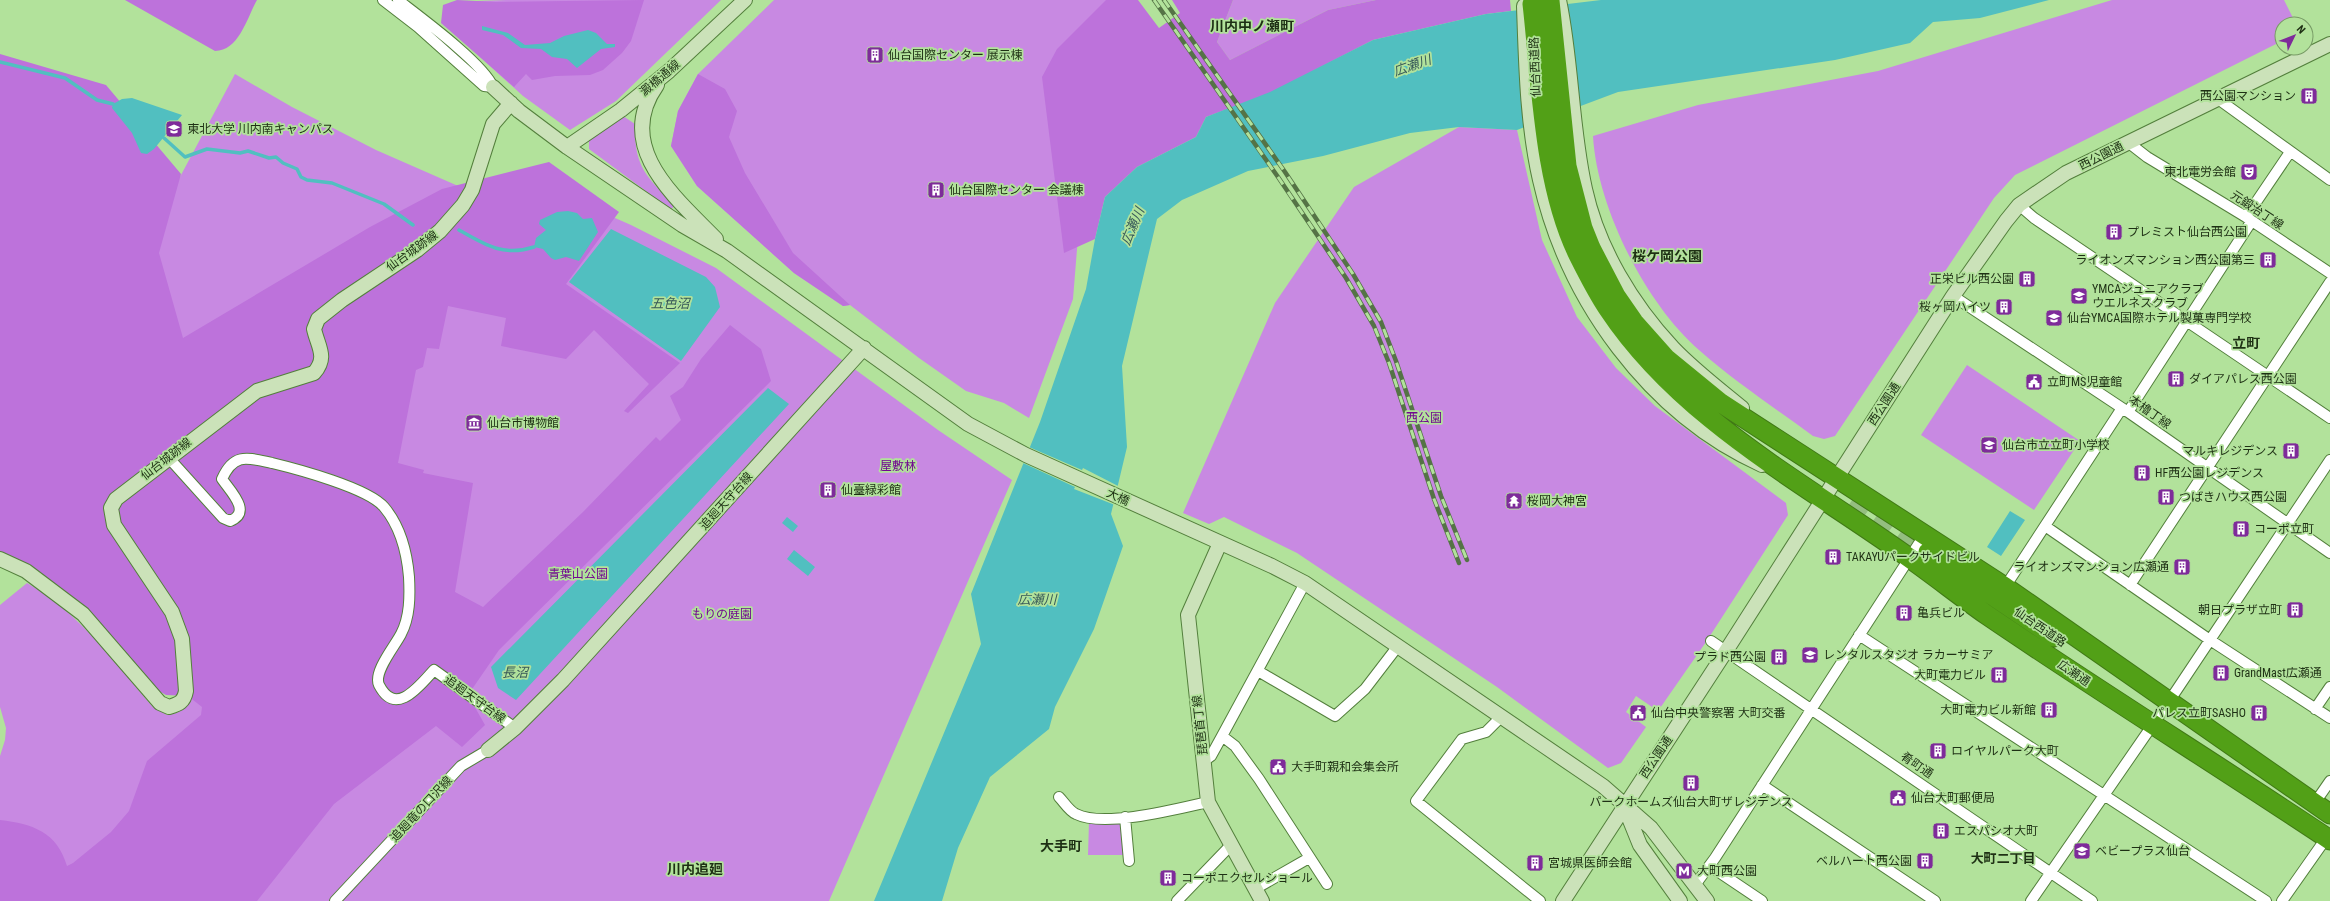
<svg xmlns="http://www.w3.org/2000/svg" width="2330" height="901" font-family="'Roboto Condensed','Noto Sans JP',sans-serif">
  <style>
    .green { fill: #c889e2 }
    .forest { fill: #bd72db }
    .water { fill: #51bfc0 }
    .pier { fill: #b2e29b }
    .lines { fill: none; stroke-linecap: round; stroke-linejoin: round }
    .stream { stroke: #51bfc0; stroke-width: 3.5 }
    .highway-tunnel { stroke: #94be80; stroke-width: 19; stroke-dasharray: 19 10; stroke-linecap: butt }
    .street-casing { stroke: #537f3c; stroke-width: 12 }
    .secondary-casing { stroke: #537f3c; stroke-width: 16 }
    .highway-casing { stroke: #407916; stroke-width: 21 }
    .street { stroke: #fff; stroke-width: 10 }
    .secondary { stroke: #cbe2b9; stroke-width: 14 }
    .highway { stroke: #52a017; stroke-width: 19 }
    .rail-casing { stroke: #557346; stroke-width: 4.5 }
    .rail { stroke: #b2e29b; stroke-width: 3; stroke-dasharray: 9; stroke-linecap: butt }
    .labels { text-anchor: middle; stroke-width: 3.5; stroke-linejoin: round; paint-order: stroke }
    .poi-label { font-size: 12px; fill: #1e3014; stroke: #b2e29b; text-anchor: start }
    .street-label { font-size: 12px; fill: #1e3014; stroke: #b2e29b }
    .park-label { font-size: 12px; fill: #710790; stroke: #b2e29b }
    .water-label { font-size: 13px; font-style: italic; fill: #375959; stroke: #b2e29b }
    .neighbourhood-label { font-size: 13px; font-weight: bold; fill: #1e3014; stroke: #b2e29b }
    .quarter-label { font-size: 14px; font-weight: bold; fill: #1e3014; stroke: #b2e29b }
  </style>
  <rect width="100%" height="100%" fill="#b2e29b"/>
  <path class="green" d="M 506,0 L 721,0 L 616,101 L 570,130 L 523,96 L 456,35 L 477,1 Z
    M 774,0 L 1131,0 L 1088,113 L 1073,299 L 1029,418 L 1004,403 L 966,391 L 919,358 L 850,305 L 843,306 L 794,273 L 697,186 L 671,146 L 678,111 L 698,74 Z
    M 1233,0 L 1376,0 L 1328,10 L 1230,60 L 1217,42 Z
    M 2112,0 L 2284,0 L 2296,24 L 2282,24 L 2282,41 L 2015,175 L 1994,198 L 1835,436 L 1824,439 L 1813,436 C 1775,408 1734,381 1699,350 C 1645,303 1597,207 1593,136 L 1698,105 L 1878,71 Z
    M 235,74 L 292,107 L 376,150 L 465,189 L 154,405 L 150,233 Z
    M 623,116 L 635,124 C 634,167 646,176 674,205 L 672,209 L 666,206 L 589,149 L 589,139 Z
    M 1459,127 L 1517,130 L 1542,240 L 1577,317 L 1616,368 L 1655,406 L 1786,503 L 1788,515 L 1706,642 L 1658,711 L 1636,696 L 1626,712 L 1646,727 L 1621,763 L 1608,768 L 1497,687 L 1297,553 L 1224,517 L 1209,524 L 1183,513 L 1275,303 L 1354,187 Z
    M 590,207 L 631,225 L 716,268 L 938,430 L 1012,480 L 829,901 L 0,901 L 0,756 L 5,740 L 6,728 L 0,707 L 0,605 L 27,583 C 79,612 115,663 153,707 L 167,715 C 183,713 187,707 193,693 L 121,524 Z
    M 1967,365 L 2080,441 L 2034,510 L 1921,435 Z
    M 1089,822 L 1121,822 L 1125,855 L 1088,855 Z"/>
  <path class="forest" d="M 125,0 L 257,0 C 247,18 239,51 215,51 Z
    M 457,0 L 496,2 L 644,0 L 631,41 L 622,53 L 603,70 L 590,75 L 555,76 L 532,80 L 526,74 L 514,87 L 441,23 L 443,5 Z
    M 1106,0 L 1138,0 L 1159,28 L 1180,13 L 1172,0 L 1233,0 L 1217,42 L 1230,60 L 1328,10 L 1376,0 L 1510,0 L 1511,11 L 1486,14 L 1373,40 L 1270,93 L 1206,117 L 1196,137 L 1137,167 L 1105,197 L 1095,239 L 1064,253 L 1042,77 L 1057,49 Z
    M 0,54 L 106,85 L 181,174 L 159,253 L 183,338 L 370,227 L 442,189 L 549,162 L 619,212 L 566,284 L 680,363 L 628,413 L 624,411 L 649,384 L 594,330 L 566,359 L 501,346 L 506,318 L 448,306 L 439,349 L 427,348 L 423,367 L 416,370 L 398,463 L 424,470 L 423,473 L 473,483 L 455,592 L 483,607 L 583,512 L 656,437 L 660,441 L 681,420 L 670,396 L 683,387 L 701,359 L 730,325 L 761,349 L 771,381 L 499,650 L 468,695 L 485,725 L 462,747 L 436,726 L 334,804 L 257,901 L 0,901 L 0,820 C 33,824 57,832 67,866 L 73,863 L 111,832 L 129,811 L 147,761 L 201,715 L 202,707 L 188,696 L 166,695 L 159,691 L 84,606 L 30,568 L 0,561 Z
    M 698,74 L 725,89 L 737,111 L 729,137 L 745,173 L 793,253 L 850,305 L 843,306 L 794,273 L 697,186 L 671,146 L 678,111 Z"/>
  <path class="water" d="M 1601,0 L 2049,0 L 1980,18 L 1933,22 L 1910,43 L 1835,60 L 1618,92 L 1517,130 L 1459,127 L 1410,133 L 1323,156 L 1248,171 L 1182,200 L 1157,219 L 1122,366 L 1127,447 L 1111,514 L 1123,546 L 1094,629 L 1055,707 L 1049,729 L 990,777 L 958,848 L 942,901 L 874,901 L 981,644 L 971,594 L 1040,422 L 1086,289 L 1095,239 L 1105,197 L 1137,167 L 1196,137 L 1206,117 L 1270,92 L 1373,40 L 1486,14 Z
    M 482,26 L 508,33 L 525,45 L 550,43 L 564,36 L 588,30 L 596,33 L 607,44 L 615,44 L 615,47 L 601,49 L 577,68 L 567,59 L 552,57 L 541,49 L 521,48 L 503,35 L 482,30 Z
    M 132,98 L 182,115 L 154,149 L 147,154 L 141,153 L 132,133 L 112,108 L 113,104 L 122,99 Z
    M 568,211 L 577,213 L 583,219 L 592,218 L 598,232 L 579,261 L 566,257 L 555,260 L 551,258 L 543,249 L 534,247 L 536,238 L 546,230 L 539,224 L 540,220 L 557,212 Z
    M 611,229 L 706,277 L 715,287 L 720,307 L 681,361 L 569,282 Z
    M 768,388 L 789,404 L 516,700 L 498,688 L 491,667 Z
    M 2010,511 L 2025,520 L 2001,556 L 1987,547 Z
    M 787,517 L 798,526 L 793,532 L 782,523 Z
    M 794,550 L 815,567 L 808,576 L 787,559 Z"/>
  <path class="pier" d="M 1029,447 L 1082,470 L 1083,468 L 1120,487 L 1115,505 L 1074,489 L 1075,487 L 1023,463 Z"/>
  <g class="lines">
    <path class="stream" d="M 0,62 L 65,78 L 97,100 L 113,104
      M 164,138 L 185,157 L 207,149 L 240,153 L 248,151 L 269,158 L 276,157 L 283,163 L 297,169 L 301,177 L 307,180 L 332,183 L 384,204 L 413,225
      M 459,230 C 485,245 504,257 534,247"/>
    <path class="highway-tunnel" d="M 1853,499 L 1928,552"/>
    <g class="street-casing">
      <path id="street" d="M 383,0 L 418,27 L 484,86 L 493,87 C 484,64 420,17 398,0
        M 2218,99 L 2330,180
        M 2129,143 L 2147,157 L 2246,217 L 2330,273
        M 2019,205 L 2034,218 L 2330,418
        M 2246,217 L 2290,152
        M 1953,296 L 2128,412 L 2330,553
        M 2128,412 L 2251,222
        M 168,457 L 223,518 L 230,521 C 252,512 231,492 222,479 C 234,452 248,458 272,463 C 297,469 368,488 384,507 C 400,526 407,553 409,577 C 410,596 410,617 401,634 C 395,646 373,672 379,685 C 396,718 420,685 434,670 L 515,728
        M 2045,526 L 2210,640 L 2330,718
        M 2130,585 L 2330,282
        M 2005,587 L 2122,408
        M 1859,635 L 2266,901
        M 1711,641 L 2092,901
        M 1258,671 L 1335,716 L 1365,689 L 1398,646
        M 2315,709 L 2330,687
        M 1501,717 L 1486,732 L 1462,739 L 1416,801 L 1540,901
        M 1222,736 L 1235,746 L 1259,779 L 1327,884
        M 1204,761 L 1211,756 L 1222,736 L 1305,583
        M 1762,785 L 1935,901
        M 1059,797 C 1064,802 1069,811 1076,814 C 1104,828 1177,809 1208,802
        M 2314,804 L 2330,781
        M 1125,817 L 1129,861
        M 1710,866 L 1762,901
        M 1695,885 L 1715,858 L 1925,534
        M 1255,889 L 1309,858
        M 335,901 L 461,766 L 488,750
        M 1177,901 L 1231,845
        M 2031,901 L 2176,691 L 2330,460
        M 2282,901 L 2327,837"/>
    </g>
    <g class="secondary-casing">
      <path id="secondary" d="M 1559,0 C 1572,62 1571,127 1585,189 C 1598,248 1632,304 1673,348 C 1694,370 1719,389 1742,408
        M 1524,6 C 1526,63 1527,123 1540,180 C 1567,300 1649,414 1762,465
        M 657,85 C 613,147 676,198 716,239
        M 493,87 L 519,111 L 567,147 L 682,225 L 727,251 L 968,424 L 1026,455 L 1272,566 L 1305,583 L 1603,786 L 1651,828 L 1707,901
        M 567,147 L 621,110 L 669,71 L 745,0
        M 1220,543 L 1188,615 L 1208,802 L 1262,901
        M 0,559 L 26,571 L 83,614 L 160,703 L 169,707 C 179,704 184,702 186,691 L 182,639 L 172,612 L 114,525 L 111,508 L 116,499 L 257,391 L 314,373 C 328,357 318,347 314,329 L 318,319 L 342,300 L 417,250 L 440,231 L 463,205 L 472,190 L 493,124 L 511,103
        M 488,750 L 515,728 L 563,680 L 864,348
        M 1625,808 L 1640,845 L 1680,901
        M 1563,901 L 1726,651 L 1953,296 L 2006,221 L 2019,205 L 2066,173 L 2330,44"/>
    </g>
    <g class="highway-casing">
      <path id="highway" d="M 1550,1 L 1567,166 L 1583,228 L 1591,248 L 1616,296 L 1634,322 L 1666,358 L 1721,403 L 2005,587 L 2330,814
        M 1532,4 C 1541,82 1543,184 1578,255 C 1587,273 1597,293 1608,309 C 1681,419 1803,482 1908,557 C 1935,576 1960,596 1987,615 C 2100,692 2216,764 2330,840
        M 1928,552 L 2054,637"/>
    </g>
    <use href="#street" class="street"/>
    <use href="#secondary" class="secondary"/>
    <use href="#highway" class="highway"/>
    <g class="rail-casing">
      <path id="rail" d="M 1154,0 L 1278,177 L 1346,278 L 1374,326 L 1389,363 L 1434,499 L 1459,563
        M 1164,0 L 1285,172 L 1353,274 L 1381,322 L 1396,361 L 1441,496 L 1467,560"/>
    </g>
    <use href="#rail" class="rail"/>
  </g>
  <defs>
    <g id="building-square" transform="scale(0.9)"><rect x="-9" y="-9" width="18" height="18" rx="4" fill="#7e2b9a" stroke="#b2e29b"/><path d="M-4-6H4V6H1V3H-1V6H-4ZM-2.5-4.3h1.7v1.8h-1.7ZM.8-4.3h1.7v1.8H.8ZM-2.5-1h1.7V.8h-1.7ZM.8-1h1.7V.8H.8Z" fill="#fff"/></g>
    <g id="university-square" transform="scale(0.9)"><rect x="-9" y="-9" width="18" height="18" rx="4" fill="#7e2b9a" stroke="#b2e29b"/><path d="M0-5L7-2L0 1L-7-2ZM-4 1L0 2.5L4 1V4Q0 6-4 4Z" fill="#fff"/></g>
    <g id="theatre-square" transform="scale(0.9)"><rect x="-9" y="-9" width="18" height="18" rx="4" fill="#7e2b9a" stroke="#b2e29b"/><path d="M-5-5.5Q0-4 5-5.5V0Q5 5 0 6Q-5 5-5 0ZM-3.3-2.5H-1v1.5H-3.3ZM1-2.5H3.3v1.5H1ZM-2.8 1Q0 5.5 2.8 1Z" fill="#fff"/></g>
    <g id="school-square" transform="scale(0.9)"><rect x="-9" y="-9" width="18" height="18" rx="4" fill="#7e2b9a" stroke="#b2e29b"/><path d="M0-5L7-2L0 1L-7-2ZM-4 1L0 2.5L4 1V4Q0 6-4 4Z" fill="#fff"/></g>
    <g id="civic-square" transform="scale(0.9)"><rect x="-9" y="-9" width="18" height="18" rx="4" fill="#7e2b9a" stroke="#b2e29b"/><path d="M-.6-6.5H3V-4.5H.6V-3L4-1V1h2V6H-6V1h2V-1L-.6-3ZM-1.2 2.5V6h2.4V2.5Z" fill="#fff"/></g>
    <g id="museum-square" transform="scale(0.9)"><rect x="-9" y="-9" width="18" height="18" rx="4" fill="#7e2b9a" stroke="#b2e29b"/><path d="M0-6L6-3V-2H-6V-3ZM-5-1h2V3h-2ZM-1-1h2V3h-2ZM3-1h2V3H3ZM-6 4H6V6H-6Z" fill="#fff"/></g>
    <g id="temple-square" transform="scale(0.9)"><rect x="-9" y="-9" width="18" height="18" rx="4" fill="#7e2b9a" stroke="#b2e29b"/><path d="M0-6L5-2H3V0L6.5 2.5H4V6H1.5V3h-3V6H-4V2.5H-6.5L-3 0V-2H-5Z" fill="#fff"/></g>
    <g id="metro-square" transform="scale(0.9)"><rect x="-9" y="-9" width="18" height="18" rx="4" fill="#7e2b9a" stroke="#b2e29b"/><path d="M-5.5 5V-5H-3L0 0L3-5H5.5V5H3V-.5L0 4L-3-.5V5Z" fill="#fff"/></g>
  </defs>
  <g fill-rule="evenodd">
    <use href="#building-square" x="875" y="55"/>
    <use href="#building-square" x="2309" y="96"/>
    <use href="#university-square" x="174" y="129"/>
    <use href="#theatre-square" x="2249" y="172"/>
    <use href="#building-square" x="936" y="190"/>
    <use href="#building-square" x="2114" y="232"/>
    <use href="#building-square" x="2268" y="260"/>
    <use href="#building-square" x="2027" y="279"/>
    <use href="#school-square" x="2079" y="296"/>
    <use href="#building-square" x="2004" y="307"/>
    <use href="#school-square" x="2054" y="318"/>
    <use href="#building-square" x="2176" y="379"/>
    <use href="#civic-square" x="2034" y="382"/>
    <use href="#museum-square" x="474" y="423"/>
    <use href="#school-square" x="1989" y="445"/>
    <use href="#building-square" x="2291" y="451"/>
    <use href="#building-square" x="2142" y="473"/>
    <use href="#building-square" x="828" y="490"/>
    <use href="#building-square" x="2166" y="497"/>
    <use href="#temple-square" x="1514" y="501"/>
    <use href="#building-square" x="2241" y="529"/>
    <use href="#building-square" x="1833" y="557"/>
    <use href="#building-square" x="2182" y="567"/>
    <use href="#building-square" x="2295" y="610"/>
    <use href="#building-square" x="1904" y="613"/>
    <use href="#school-square" x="1810" y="655"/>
    <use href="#building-square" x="1779" y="657"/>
    <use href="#building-square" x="2221" y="673"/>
    <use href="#building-square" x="1999" y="675"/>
    <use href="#building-square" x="2049" y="710"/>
    <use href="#civic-square" x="1638" y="713"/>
    <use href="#building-square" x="2259" y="713"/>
    <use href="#building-square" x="1938" y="751"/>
    <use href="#civic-square" x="1278" y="767"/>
    <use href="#building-square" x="1691" y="783"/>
    <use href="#civic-square" x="1898" y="798"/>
    <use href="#building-square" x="1941" y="831"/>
    <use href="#school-square" x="2082" y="851"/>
    <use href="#building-square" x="1925" y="861"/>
    <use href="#building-square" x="1535" y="863"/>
    <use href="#metro-square" x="1684" y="871"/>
    <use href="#building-square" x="1168" y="878"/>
  </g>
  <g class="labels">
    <g class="poi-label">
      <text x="888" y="59">仙台国際センター 展示棟</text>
      <text x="2296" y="100" text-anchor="end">西公園マンション</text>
      <text x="187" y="133">東北大学 川内南キャンパス</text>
      <text x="2236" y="176" text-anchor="end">東北電労会館</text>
      <text x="949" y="194">仙台国際センター 会議棟</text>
      <text x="2127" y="236">プレミスト仙台西公園</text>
      <text x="2255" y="264" text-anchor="end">ライオンズマンション西公園第三</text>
      <text x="2014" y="283" text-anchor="end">正栄ビル西公園</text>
      <text x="2092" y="293">YMCAジュニアクラブ<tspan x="2092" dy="14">ウエルネスクラブ</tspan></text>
      <text x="1991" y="311" text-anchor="end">桜ヶ岡ハイツ</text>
      <text x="2067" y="322">仙台YMCA国際ホテル製菓専門学校</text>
      <text x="2189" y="383">ダイアパレス西公園</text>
      <text x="2047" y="386">立町MS児童館</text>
      <text x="487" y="427">仙台市博物館</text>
      <text x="2002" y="449">仙台市立立町小学校</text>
      <text x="2278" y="455" text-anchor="end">マルキレジデンス</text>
      <text x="2155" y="477">HF西公園レジデンス</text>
      <text x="841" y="494">仙臺緑彩館</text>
      <text x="2179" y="501">つばきハウス西公園</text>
      <text x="1527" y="505">桜岡大神宮</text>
      <text x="2254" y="533">コーポ立町</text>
      <text x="1846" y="561">TAKAYUパークサイドビル</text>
      <text x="2169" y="571" text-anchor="end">ライオンズマンション広瀬通</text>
      <text x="2282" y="614" text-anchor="end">朝日プラザ立町</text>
      <text x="1917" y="617">亀兵ビル</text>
      <text x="1823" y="659">レンタルスタジオ ラカーサミア</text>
      <text x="1766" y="661" text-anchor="end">プラド西公園</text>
      <text x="2234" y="677">GrandMast広瀬通</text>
      <text x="1986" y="679" text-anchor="end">大町電力ビル</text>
      <text x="2036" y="714" text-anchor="end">大町電力ビル新館</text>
      <text x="1651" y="717">仙台中央警察署 大町交番</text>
      <text x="2246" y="717" text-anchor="end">パレス立町SASHO</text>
      <text x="1951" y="755">ロイヤルパーク大町</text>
      <text x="1291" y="771">大手町親和会集会所</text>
      <text x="1911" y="802">仙台大町郵便局</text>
      <text x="1691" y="806" text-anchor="middle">パークホームズ仙台大町ザレジデンス</text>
      <text x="1954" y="835">エスパシオ大町</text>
      <text x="2095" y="855">ベビープラス仙台</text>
      <text x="1912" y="865" text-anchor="end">ベルハート西公園</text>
      <text x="1548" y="867">宮城県医師会館</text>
      <text x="1697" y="875">大町西公園</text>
      <text x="1181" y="882">コーポエクセルショール</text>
    </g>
    <g class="street-label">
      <text transform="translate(1535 67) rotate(-92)" y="4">仙台西道路</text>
      <text transform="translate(660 78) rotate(-40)" y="4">澱橋通線</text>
      <text transform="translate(2101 156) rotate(-26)" y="4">西公園通</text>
      <text transform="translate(2257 210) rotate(33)" y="4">元鍛治丁線</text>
      <text transform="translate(412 251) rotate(-36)" y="4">仙台城跡線</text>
      <text transform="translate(1884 404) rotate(-57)" y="4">西公園通</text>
      <text transform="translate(2150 412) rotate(35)" y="4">本櫓丁線</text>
      <text transform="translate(166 459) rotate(-38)" y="4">仙台城跡線</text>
      <text transform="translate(1118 497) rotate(24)" y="4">大橋</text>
      <text transform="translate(726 501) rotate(-48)" y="4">追廻天守台線</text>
      <text transform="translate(2040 627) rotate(34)" y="4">仙台西道路</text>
      <text transform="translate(2074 673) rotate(34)" y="4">広瀬通</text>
      <text transform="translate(475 699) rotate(36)" y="4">追廻天守台線</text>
      <text transform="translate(1200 725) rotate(-96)" y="4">琵琶首丁線</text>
      <text transform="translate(1656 757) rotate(-56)" y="4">西公園通</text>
      <text transform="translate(1917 765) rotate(34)" y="4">肴町通</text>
      <text transform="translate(421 809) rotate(-47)" y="4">追廻竜の口沢線</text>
    </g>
    <g class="park-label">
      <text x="1424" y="422">西公園</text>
      <text x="898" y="470">屋敷林</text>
      <text x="578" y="578">青葉山公園</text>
      <text x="722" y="618">もりの庭園</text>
    </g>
    <g class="water-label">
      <text transform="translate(1412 65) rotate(-19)" y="5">広瀬川</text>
      <text transform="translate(1132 226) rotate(-67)" y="5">広瀬川</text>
      <text x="670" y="308">五色沼</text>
      <text x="1037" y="604">広瀬川</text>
      <text x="515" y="677">長沼</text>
    </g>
    <g class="neighbourhood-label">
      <text x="2003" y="863">大町二丁目</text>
    </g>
    <g class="quarter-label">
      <text x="1252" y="31">川内中ノ瀬町</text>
      <text x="1667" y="261">桜ケ岡公園</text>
      <text x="2246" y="348">立町</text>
      <text x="1061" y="851">大手町</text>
      <text x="695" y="874">川内追廻</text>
    </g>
  </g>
  <g transform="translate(2294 36) rotate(47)"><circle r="19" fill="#b2e29b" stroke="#779b65"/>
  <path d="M0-3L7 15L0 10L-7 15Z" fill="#7e2b9a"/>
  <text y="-6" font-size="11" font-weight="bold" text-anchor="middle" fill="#1e3014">N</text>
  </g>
</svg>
